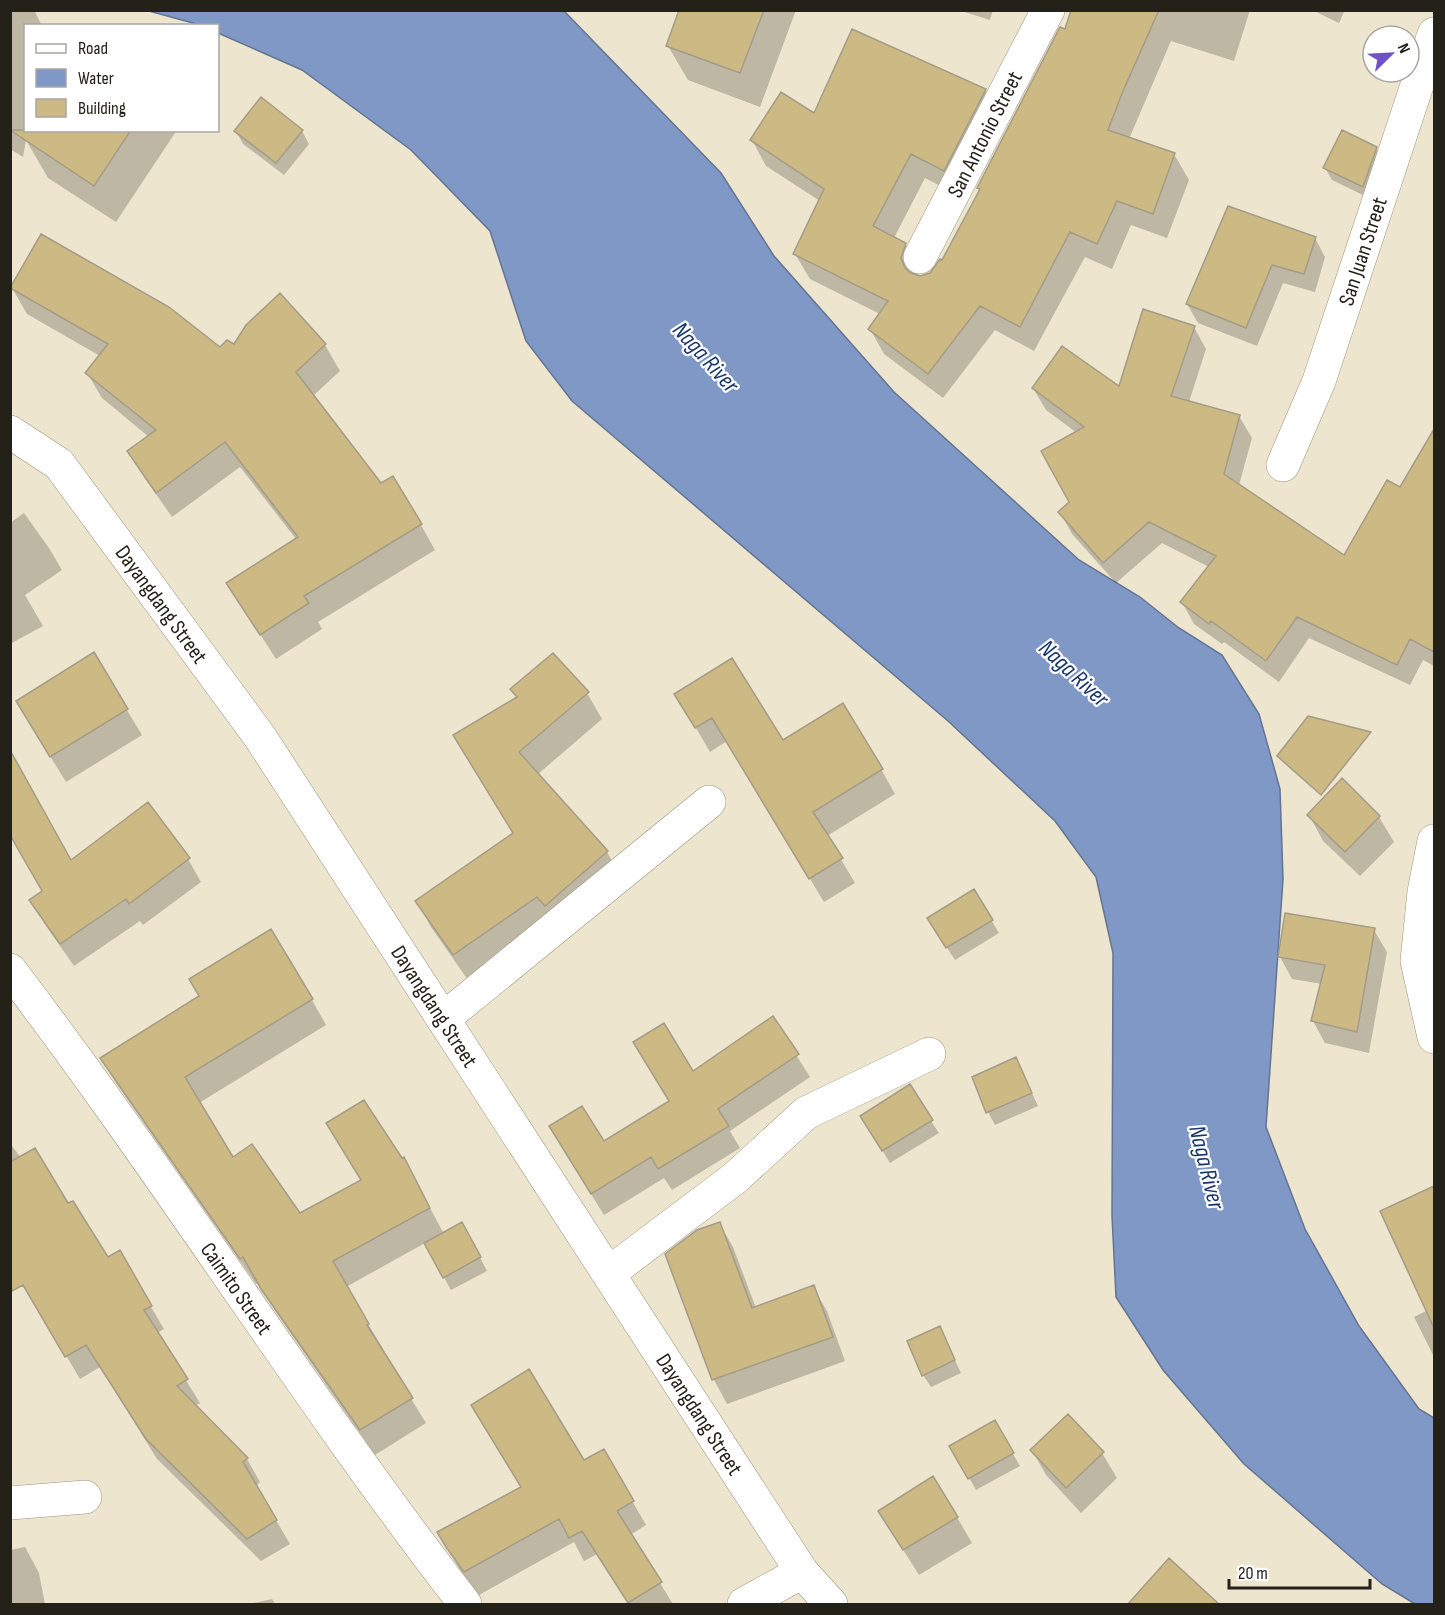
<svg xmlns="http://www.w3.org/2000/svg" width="1445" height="1615" font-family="'Sofia Sans Condensed',sans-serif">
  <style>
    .water { fill: #7f98c6; stroke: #647492; stroke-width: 1.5 }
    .shadow { fill: #0003 }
    .building { fill: #ccb983; stroke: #a49c87; stroke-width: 1.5 }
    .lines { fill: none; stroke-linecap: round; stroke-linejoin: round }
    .street-casing { stroke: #9b947e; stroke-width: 34 }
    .secondary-casing { stroke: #9b947e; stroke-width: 34 }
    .street { stroke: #fff; stroke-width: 33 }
    .secondary { stroke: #fff; stroke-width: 33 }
    .labels { text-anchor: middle; stroke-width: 4.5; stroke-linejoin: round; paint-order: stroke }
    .street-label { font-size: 22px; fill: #242118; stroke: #fff }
    .water-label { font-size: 24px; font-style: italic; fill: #1a366f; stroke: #fff }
  </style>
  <rect width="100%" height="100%" fill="#ede5ce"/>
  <path class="water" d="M 149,11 L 564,11 L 721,173 L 774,256 L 894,392 L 1079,560 L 1140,597 L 1179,628 L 1222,655 L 1259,714 L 1280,789 L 1283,879 L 1266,1127 L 1305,1229 L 1359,1326 L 1419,1409 L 1434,1418 L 1434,1604 L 1415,1604 L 1382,1584 L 1244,1464 L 1163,1370 L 1116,1297 L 1112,1216 L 1113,953 L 1096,877 L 1055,821 L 948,721 L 572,401 L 526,341 L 490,231 L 411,150 L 302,70 L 218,33 L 218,26 L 200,25 Z"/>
  <path class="shadow" d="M 10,10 L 34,10 L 42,26 L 26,26 L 26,130 L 177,130 L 116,222 L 48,178 L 26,140 L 23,157 L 10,149 Z
    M 681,10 L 796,10 L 760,107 L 688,80 L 668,46 Z
    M 958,10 L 993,10 L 990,20 Z
    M 1073,10 L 1250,10 L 1234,61 L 1171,41 L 1129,139 L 1174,154 L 1189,180 L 1167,238 L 1131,225 L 1112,269 L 1085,257 L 1034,351 L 995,330 L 943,398 L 884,354 L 870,329 L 880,314 L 810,279 L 795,254 L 820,201 L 766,166 L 752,140 L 815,116 L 985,90 L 999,116 L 958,195 L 925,178 L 894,238 L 905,244 L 920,269 L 918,276 L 922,277 L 932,274 L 943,262 L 981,191 L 979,188 L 1066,32 Z
    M 1312,10 L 1345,10 L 1339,23 Z
    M 261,99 L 302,131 L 309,144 L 284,175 L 243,144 L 236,131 Z
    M 1376,148 L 1383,161 L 1371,199 L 1332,180 L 1325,168 Z
    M 1315,238 L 1325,257 L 1315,292 L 1283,283 L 1257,346 L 1198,323 L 1187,304 Z
    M 12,288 L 220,349 L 234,346 L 280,295 L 325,345 L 340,371 L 313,396 L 380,485 L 421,525 L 435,550 L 318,622 L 322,629 L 276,659 L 228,584 L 296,539 L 240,467 L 172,517 L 144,477 L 129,452 L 149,437 L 102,398 L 87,373 L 100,356 L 27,314 Z
    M 1194,327 L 1206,349 L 1189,402 L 1239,416 L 1252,438 L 1239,485 L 1344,557 L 1401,489 L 1434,432 L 1434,666 L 1423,660 L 1410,685 L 1309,638 L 1279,682 L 1224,642 L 1222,644 L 1194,624 L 1182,602 L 1209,567 L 1162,543 L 1116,583 L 1072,534 L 1060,512 L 1071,502 L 1077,433 L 1046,410 L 1033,388 L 1120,388 Z
    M 24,513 L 49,548 L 62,570 L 25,595 L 43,626 L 10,644 L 10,523 Z
    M 93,654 L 142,735 L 66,782 L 32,727 Z
    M 512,690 L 587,693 L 602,719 L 537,775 L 607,852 L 621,877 L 468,980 L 431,927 L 417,901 L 514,834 L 517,698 Z
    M 676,694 L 783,742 L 881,769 L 895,794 L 827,836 L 855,883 L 824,902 L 727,741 L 710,752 Z
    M 1309,815 L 1379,817 L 1394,842 L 1360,876 L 1323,841 Z
    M 188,859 L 201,882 L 143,925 L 140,921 L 74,966 L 44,923 L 31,900 L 43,891 L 71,861 Z
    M 974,891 L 999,933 L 955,960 L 936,931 Z
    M 1374,930 L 1387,952 L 1369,1053 L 1325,1043 L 1313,1021 L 1322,984 L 1292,979 L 1280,957 Z
    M 312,1000 L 326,1025 L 199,1103 L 233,1160 L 299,1215 L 417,1184 L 444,1234 L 469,1236 L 487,1271 L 451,1290 L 425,1243 L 346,1287 L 383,1349 L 381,1350 L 426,1423 L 375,1455 L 278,1315 L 258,1282 L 256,1284 L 116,1083 L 102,1058 Z
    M 773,1018 L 810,1077 L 730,1131 L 740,1148 L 672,1190 L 664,1178 L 604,1215 L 563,1149 L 603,1143 L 671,1102 L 692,1073 Z
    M 1016,1059 L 1038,1106 L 995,1125 L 988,1112 Z
    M 931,1121 L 939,1133 L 890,1163 L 869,1129 Z
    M 10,1143 L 21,1158 L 68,1205 L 107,1259 L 119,1252 L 164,1329 L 157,1333 L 200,1403 L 195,1406 L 247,1459 L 260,1482 L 256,1486 L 290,1544 L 261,1561 L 157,1459 L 100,1367 L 80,1379 L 19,1276 L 10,1279 Z
    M 1434,1188 L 1434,1357 L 1414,1317 L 1428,1310 L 1382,1212 Z
    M 719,1223 L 733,1247 L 756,1308 L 813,1287 L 827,1311 L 845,1361 L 727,1404 L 714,1380 L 667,1255 Z
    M 940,1328 L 961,1373 L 931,1387 L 923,1375 Z
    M 998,1428 L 1020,1466 L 976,1490 L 951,1446 Z
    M 1032,1450 L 1102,1453 L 1117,1478 L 1081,1513 L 1046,1475 Z
    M 603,1451 L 646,1525 L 630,1535 L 673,1604 L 629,1604 L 597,1554 L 584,1561 L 574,1542 L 479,1595 L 461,1572 L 439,1533 Z
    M 957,1517 L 972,1543 L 919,1575 L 895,1537 Z
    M 25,1547 L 39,1573 L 45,1604 L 10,1604 L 10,1550 Z
    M 272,1599 L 275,1604 L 249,1604 Z"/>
  <path class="building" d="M 679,10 L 764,10 L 740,73 L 666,46 Z
    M 1071,10 L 1159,10 L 1123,91 L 1108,130 L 1175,153 L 1153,214 L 1117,201 L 1097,244 L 1070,232 L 1020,327 L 980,306 L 928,374 L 868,329 L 888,301 L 793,254 L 824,189 L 750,140 L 781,92 L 814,113 L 852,29 L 986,89 L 944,171 L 911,154 L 873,226 L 906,243 L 901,258 L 905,268 L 911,273 L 920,276 L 930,273 L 940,259 L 942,260 L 980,189 L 977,188 L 1060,27 L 1065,29 Z
    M 261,97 L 303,130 L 276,163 L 234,131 Z
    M 10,130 L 131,130 L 94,186 Z
    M 1342,130 L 1377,147 L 1363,187 L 1323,168 Z
    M 1228,206 L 1316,237 L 1304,274 L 1272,265 L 1246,328 L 1186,304 Z
    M 41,234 L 169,307 L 220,347 L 227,340 L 234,344 L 246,325 L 280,293 L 326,344 L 296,372 L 381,483 L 393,476 L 422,524 L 304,596 L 309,603 L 260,635 L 226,583 L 298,537 L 225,442 L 156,493 L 127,451 L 156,430 L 85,373 L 108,344 L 10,288 Z
    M 1143,309 L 1195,326 L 1171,396 L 1240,415 L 1224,474 L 1344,555 L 1387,480 L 1400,487 L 1434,429 L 1434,652 L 1410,639 L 1397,665 L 1297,617 L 1266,661 L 1211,621 L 1209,624 L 1180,602 L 1216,556 L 1149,522 L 1103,563 L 1058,512 L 1069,502 L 1041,451 L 1084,427 L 1032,388 L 1062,346 L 1119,386 Z
    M 94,652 L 128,709 L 50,757 L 16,701 Z
    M 553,653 L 589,692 L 519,752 L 608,851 L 545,906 L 537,897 L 453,955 L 415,901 L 513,833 L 453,735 L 517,697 L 510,689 Z
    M 732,658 L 783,740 L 843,703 L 883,769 L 813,812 L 843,858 L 809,879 L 712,718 L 695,728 L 674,694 Z
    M 1308,716 L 1371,732 L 1321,795 L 1277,756 Z
    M 10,750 L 71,860 L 148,802 L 190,858 L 129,904 L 126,899 L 60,944 L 29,900 L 42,891 L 10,835 Z
    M 1342,778 L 1380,816 L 1345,852 L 1307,815 Z
    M 974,889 L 993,920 L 946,948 L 927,918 Z
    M 1285,913 L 1375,928 L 1357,1032 L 1311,1021 L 1325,965 L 1278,957 Z
    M 271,929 L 313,999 L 185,1077 L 233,1157 L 252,1144 L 300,1213 L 361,1180 L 326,1123 L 364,1100 L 402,1158 L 404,1157 L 430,1208 L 333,1261 L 369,1324 L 367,1325 L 413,1398 L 360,1430 L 261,1289 L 243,1257 L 240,1259 L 100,1058 L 199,996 L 189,979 Z
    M 773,1016 L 799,1054 L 718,1109 L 729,1126 L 658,1169 L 651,1157 L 591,1194 L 549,1126 L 582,1106 L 604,1141 L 669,1101 L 633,1042 L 664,1023 L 693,1071 Z
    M 1016,1057 L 1032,1093 L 986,1113 L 972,1077 Z
    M 910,1084 L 933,1120 L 882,1151 L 860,1116 Z
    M 35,1148 L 68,1203 L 73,1201 L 108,1257 L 120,1250 L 152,1306 L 144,1310 L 188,1379 L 177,1386 L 248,1458 L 243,1462 L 277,1520 L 247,1539 L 146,1439 L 86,1345 L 65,1357 L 23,1285 L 10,1292 L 10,1162 Z
    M 1434,1186 L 1434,1328 L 1380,1211 Z
    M 462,1222 L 481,1257 L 443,1278 L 424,1243 Z
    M 720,1222 L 752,1308 L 814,1285 L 833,1337 L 712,1380 L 665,1254 L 697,1230 Z
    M 940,1326 L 955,1360 L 922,1376 L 907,1341 Z
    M 529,1369 L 584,1460 L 604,1449 L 634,1501 L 617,1511 L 662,1582 L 628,1603 L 582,1531 L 569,1538 L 559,1519 L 464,1572 L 446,1547 L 437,1532 L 521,1487 L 471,1405 Z
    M 1068,1414 L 1104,1452 L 1066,1488 L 1030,1450 Z
    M 995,1420 L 1014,1453 L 968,1479 L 949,1446 Z
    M 933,1476 L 958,1517 L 903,1550 L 878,1511 Z
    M 1169,1558 L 1220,1605 L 1127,1605 Z"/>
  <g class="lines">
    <g class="street-casing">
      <path id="street" d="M 920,257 L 1048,10
        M 1283,465 L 1319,381 L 1434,34
        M 1434,841 L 1424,892 L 1417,961 L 1434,1037
        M 10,970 C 168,1177 306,1399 465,1604
        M 443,1019 L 709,802
        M 609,1273 L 735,1178 L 806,1113 L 929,1054
        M 10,1503 L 85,1497
        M 744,1604 L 802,1572"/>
    </g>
    <g class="secondary-casing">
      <path id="secondary" d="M 10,432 L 59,464 L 260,737 L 802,1572 L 831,1604"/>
    </g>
    <use href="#street" class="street"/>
    <use href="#secondary" class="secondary"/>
  </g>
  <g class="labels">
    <g class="street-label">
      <text transform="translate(984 134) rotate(-63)" y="8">San Antonio Street</text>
      <text transform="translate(1362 251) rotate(-72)" y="8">San Juan Street</text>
      <text transform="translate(162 604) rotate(54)" y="8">Dayangdang Street</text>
      <text transform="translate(435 1006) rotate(57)" y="8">Dayangdang Street</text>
      <text transform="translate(237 1288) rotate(55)" y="8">Caimito Street</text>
      <text transform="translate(700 1414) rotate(57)" y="8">Dayangdang Street</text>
    </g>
    <g class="water-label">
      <text transform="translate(706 357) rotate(48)" y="8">Naga River</text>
      <text transform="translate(1074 673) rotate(43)" y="8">Naga River</text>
      <text transform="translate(1207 1167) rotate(76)" y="8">Naga River</text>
    </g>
  </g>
  <rect width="1445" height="1615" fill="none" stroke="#242118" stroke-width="24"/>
  <rect x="24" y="24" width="195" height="108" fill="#ffffff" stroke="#a7a6a3" stroke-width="1.5"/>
  <rect x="36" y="44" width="30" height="9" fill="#ffffff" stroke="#a7a6a3" stroke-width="1.5"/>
  <text x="78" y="54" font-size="18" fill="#242118">Road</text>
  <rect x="36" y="69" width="30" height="18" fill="#7f98c6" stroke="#a7a6a3" stroke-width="1.5"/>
  <text x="78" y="84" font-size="18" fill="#242118">Water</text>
  <rect x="36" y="99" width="30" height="18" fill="#ccb983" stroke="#a7a6a3" stroke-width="1.5"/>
  <text x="78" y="114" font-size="18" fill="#242118">Building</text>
  <g transform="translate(1391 54) rotate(66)"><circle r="28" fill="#ffffff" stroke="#a7a6a3" stroke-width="1.5"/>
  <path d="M0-4.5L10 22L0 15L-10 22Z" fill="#6f51ca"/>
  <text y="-9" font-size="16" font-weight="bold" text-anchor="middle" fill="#242118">N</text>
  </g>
  <path d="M1229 1579v9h141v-9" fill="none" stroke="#242118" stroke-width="3"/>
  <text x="1238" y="1579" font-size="18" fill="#242118" stroke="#ffffff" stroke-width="4.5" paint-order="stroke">20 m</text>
</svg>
